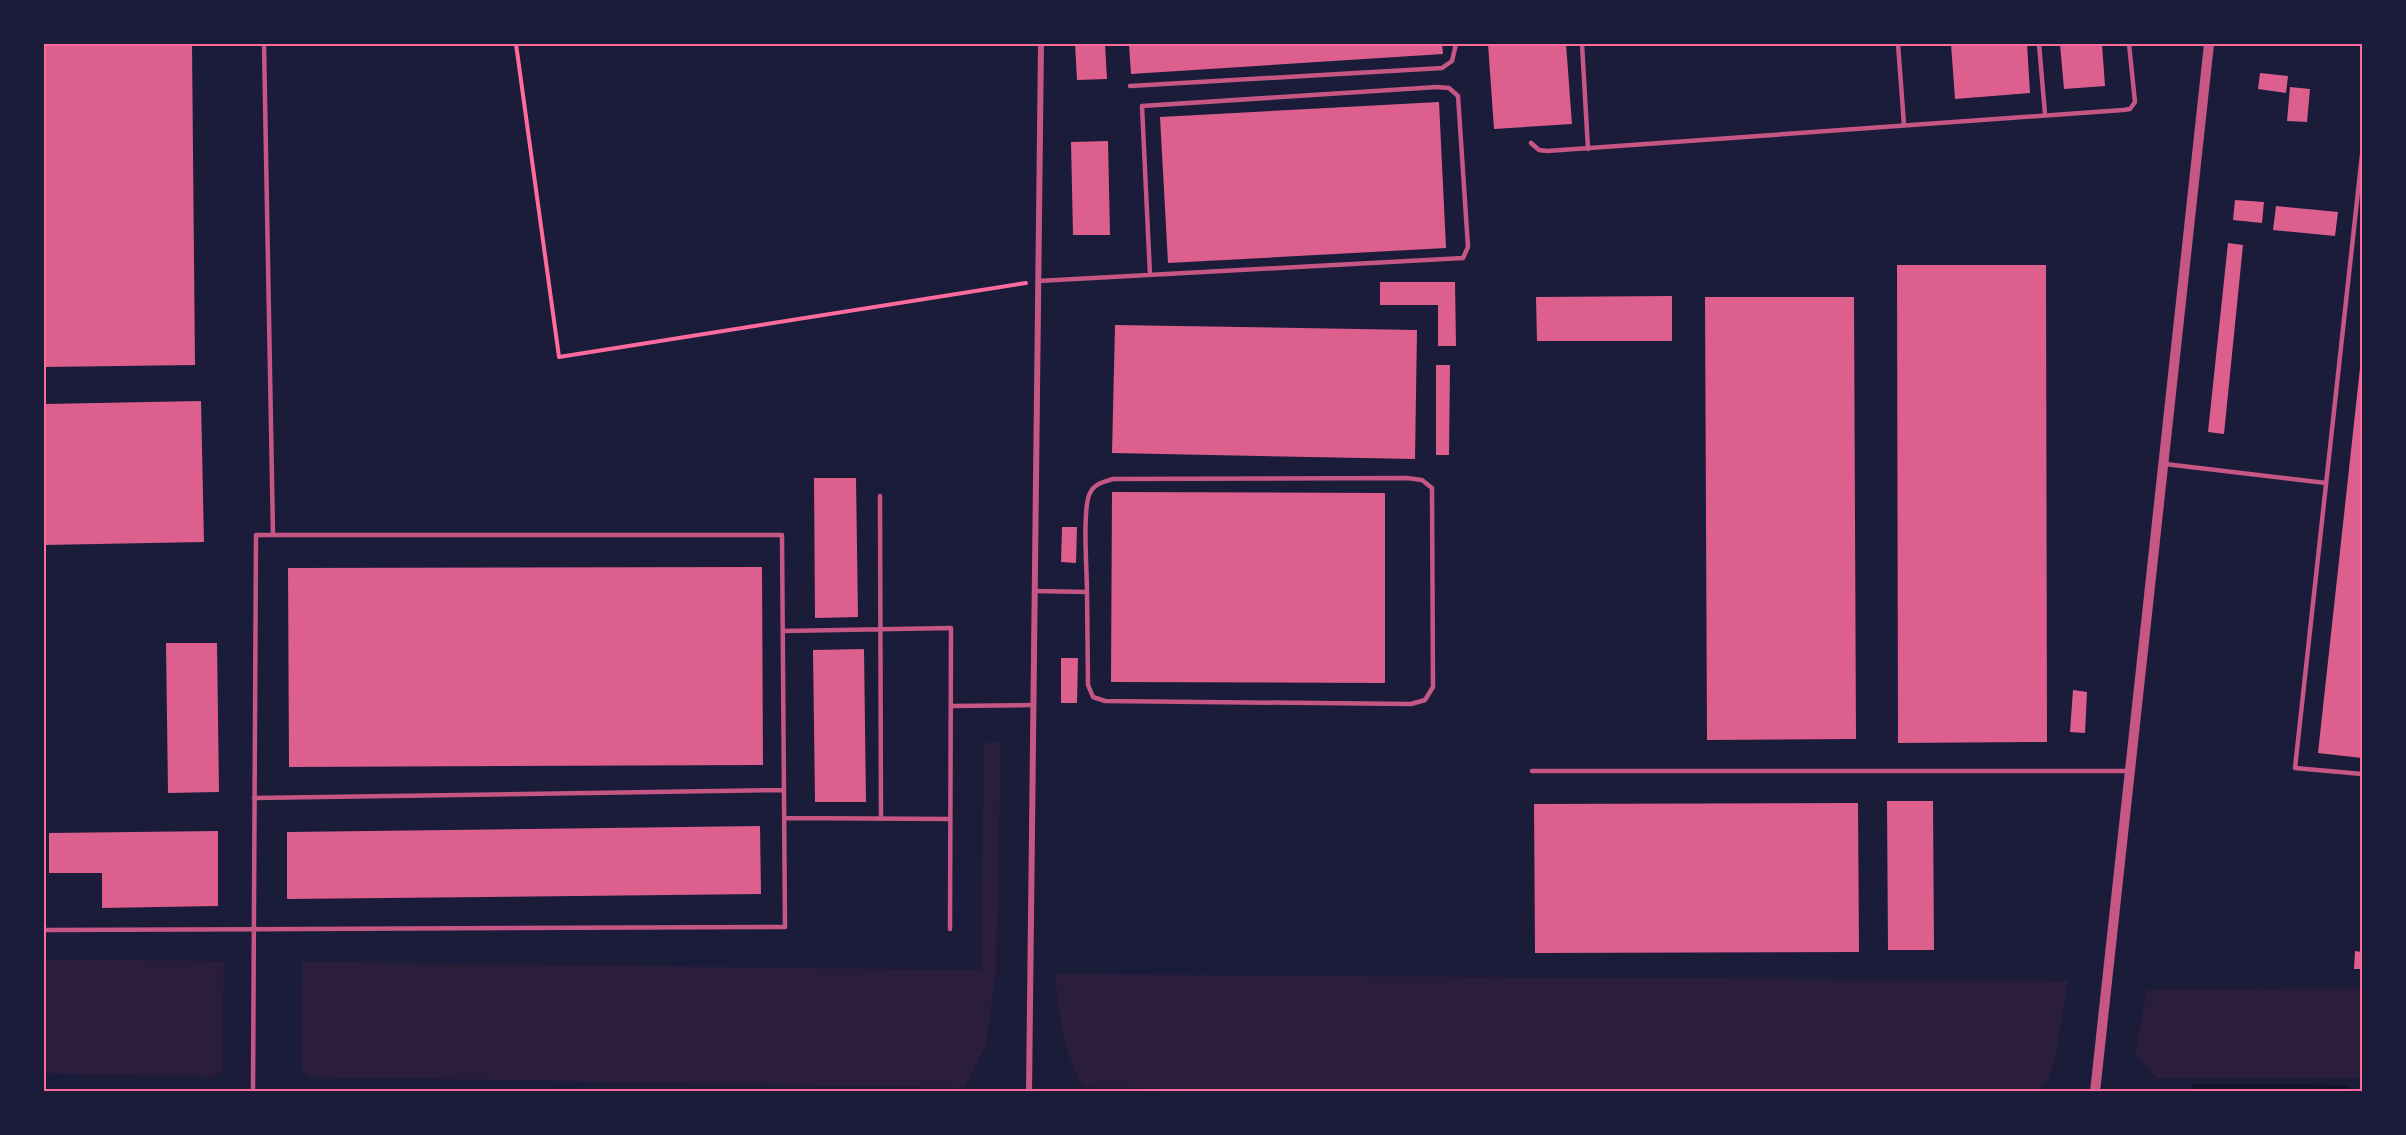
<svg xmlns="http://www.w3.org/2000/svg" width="2406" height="1135" font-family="'Fira Sans Condensed',sans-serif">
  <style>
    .green { fill: #2a1e3b }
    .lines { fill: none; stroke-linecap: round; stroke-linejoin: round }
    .stream { stroke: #12122b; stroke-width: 6 }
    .building { fill: #dd5f8e }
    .path { stroke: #ff6b9d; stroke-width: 4 }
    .service { stroke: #c65784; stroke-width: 4.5 }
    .minor { stroke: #c65784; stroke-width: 6 }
    .tertiary { stroke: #c65784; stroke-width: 10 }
    .neatline { fill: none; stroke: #ff6b9d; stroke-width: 2 }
  </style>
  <rect width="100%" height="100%" fill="#1b1b3a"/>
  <path class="green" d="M 1001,742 L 996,973 L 986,1046 L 964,1088 L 316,1077 L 308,1076 L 301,1068 L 302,962 L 981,970 L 984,743 Z
    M 44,959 L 224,961 L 222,1070 L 213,1077 L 44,1073 Z
    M 1055,974 L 2068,981 L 2055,1061 L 2047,1083 L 2034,1091 L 1341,1092 L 1083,1087 C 1064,1052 1058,1013 1055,974 Z
    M 2362,988 L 2362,1078 L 2156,1078 L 2135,1053 L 2147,990 Z"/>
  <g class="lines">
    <path class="stream" d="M 2195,1087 L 2346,1088"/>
  </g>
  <path class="building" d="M 44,44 L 192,44 L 195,365 L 44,367 Z
    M 1075,44 L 1105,44 L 1107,79 L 1077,80 Z
    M 1129,44 L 1442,44 L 1443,54 L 1131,74 Z
    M 1488,44 L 1566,44 L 1572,124 L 1494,129 Z
    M 1951,44 L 2027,44 L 2030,93 L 1955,99 Z
    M 2060,44 L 2102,44 L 2105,86 L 2064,89 Z
    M 2260,73 L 2288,76 L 2286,93 L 2258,89 Z
    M 2290,87 L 2310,89 L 2307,122 L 2287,121 Z
    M 1439,102 L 1446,248 L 1168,263 L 1160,117 Z
    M 1108,141 L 1110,235 L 1073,235 L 1071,142 Z
    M 2235,200 L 2264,202 L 2262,223 L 2233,220 Z
    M 2276,206 L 2338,212 L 2335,236 L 2273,230 Z
    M 2228,243 L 2243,245 L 2224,434 L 2208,432 Z
    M 1897,265 L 2046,265 L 2047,742 L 1898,743 Z
    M 1380,282 L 1455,282 L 1456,346 L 1438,346 L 1438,305 L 1380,305 Z
    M 1672,296 L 1672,341 L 1537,341 L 1536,297 Z
    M 1705,297 L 1854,297 L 1856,739 L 1707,740 Z
    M 1115,325 L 1417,330 L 1415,459 L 1112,453 Z
    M 2361,359 L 2362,359 L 2362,758 L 2318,753 Z
    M 1436,365 L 1450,365 L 1449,455 L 1436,455 Z
    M 201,401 L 204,542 L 44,545 L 44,404 Z
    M 814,478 L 856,478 L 858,617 L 815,618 Z
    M 1112,492 L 1385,493 L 1385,683 L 1111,682 Z
    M 1062,527 L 1077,527 L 1076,563 L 1061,562 Z
    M 762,567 L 763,765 L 289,767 L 288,568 Z
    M 166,643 L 217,643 L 219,792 L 168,793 Z
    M 864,649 L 866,802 L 815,802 L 813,650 Z
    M 1061,658 L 1078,658 L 1077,703 L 1061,703 Z
    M 2073,690 L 2087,692 L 2085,733 L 2070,732 Z
    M 1887,801 L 1933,801 L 1934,950 L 1888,950 Z
    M 1858,803 L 1859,952 L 1535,953 L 1534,804 Z
    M 760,826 L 761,894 L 287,899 L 287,832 Z
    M 218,831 L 218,906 L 102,908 L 102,873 L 49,873 L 49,833 Z
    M 2355,951 L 2362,952 L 2362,969 L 2354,969 Z"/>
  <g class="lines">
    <path class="path" d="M 516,44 L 559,357 L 1026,283"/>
    <path class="service" d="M 264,44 L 273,535
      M 1582,44 L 1588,149
      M 1898,44 L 1904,125
      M 2039,44 L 2045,114
      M 1130,86 L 1442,68 L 1452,61 L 1456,44
      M 1531,143 L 1539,150 L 1547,151 L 2123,110 L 2130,109 L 2135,102 L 2129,44
      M 2362,155 L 2295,768 L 2362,774
      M 1038,281 L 1463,258 L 1468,247 L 1458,96 L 1449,88 L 1437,87 L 1142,106 L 1150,275
      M 2165,464 L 2326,483
      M 880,496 L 881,819
      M 1035,591 L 1087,592 L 1088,685 L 1093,697 L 1105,701 L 1411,704 L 1425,700 L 1433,687 L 1432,488 L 1422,480 L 1407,478 L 1113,479 C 1104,482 1095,483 1090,493 C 1082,508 1087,572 1087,592
      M 783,631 L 951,628 L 950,929
      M 951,706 L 1034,705
      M 1532,771 L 2130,771
      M 254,798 L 784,790
      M 784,818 L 950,819
      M 44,930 L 785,927 L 782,535 L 256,535 C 254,720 254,906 253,1092"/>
    <path class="minor" d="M 1029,1092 L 1041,44"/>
    <path class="tertiary" d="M 2095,1092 L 2209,44"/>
  </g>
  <rect width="2406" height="1135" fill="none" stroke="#1b1b3a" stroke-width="90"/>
  <rect x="45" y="45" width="2316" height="1045" class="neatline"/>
</svg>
